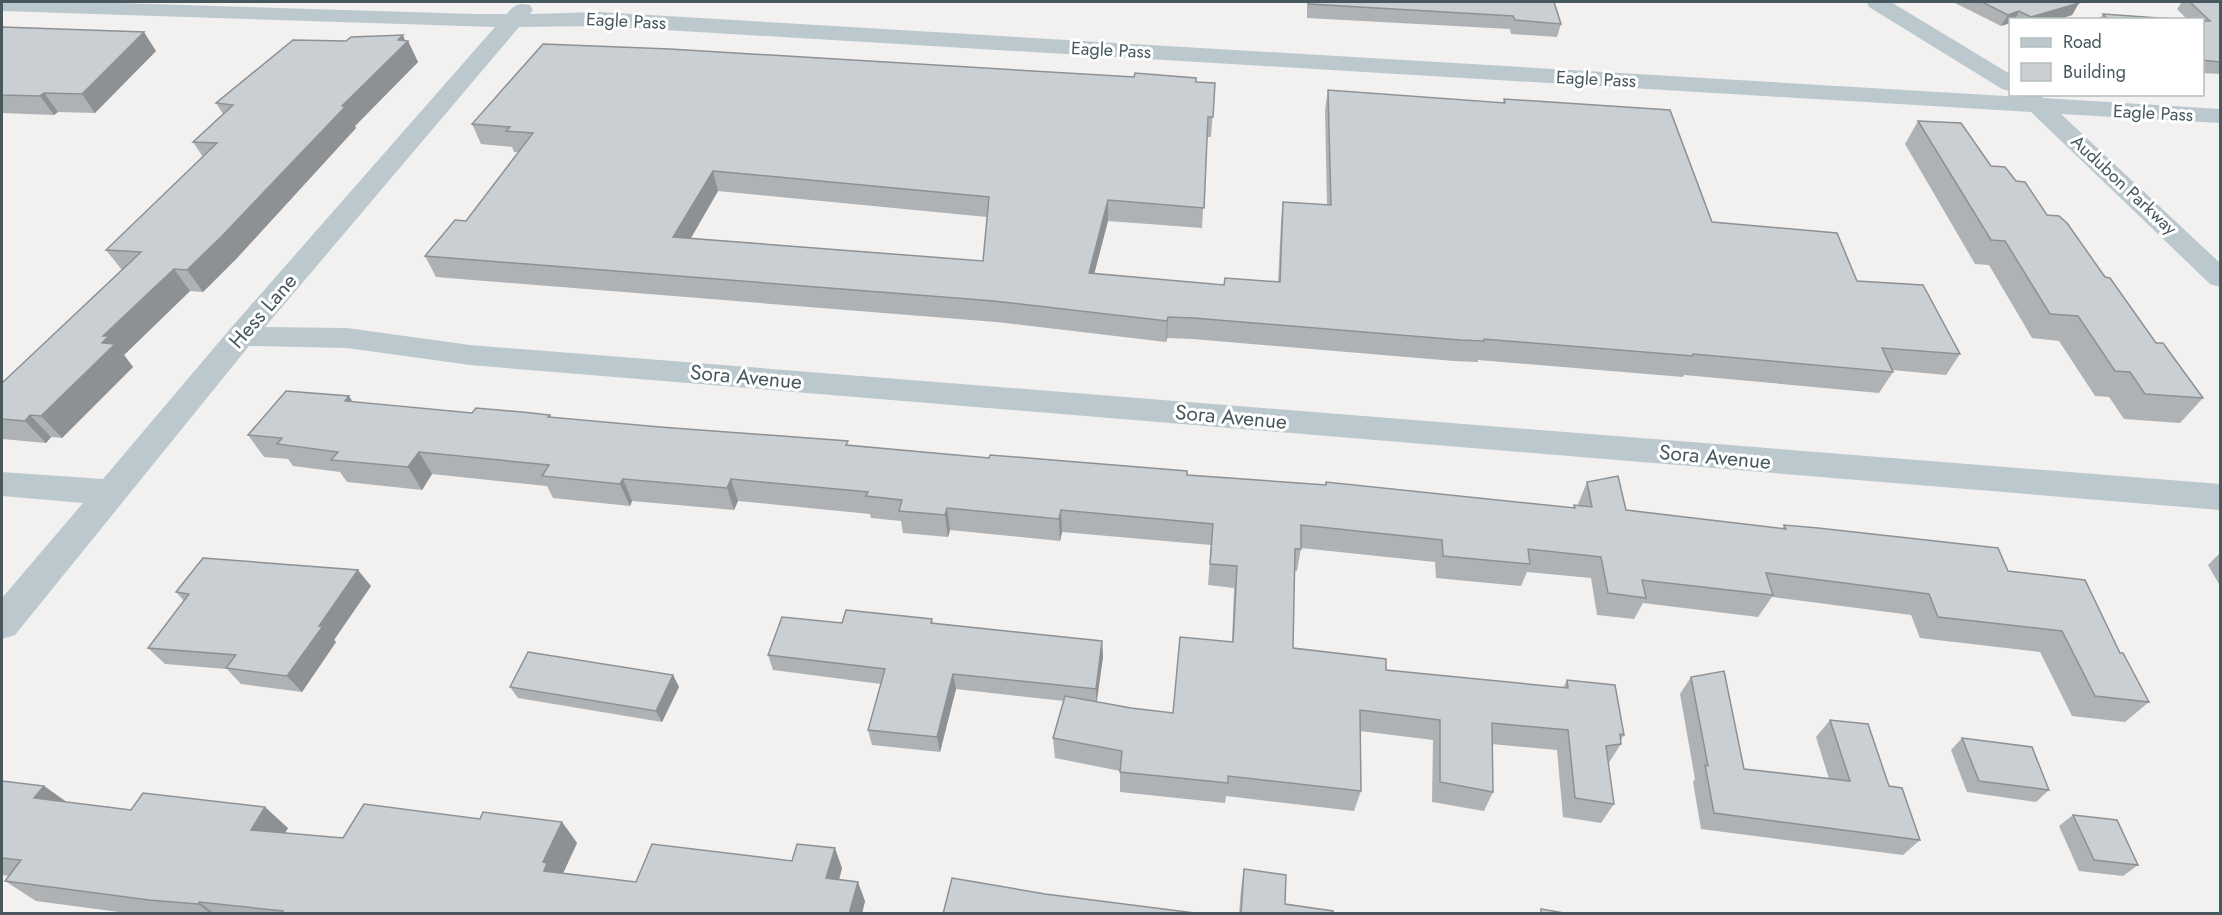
<svg xmlns="http://www.w3.org/2000/svg" width="2222" height="915" font-family="Jost,sans-serif">
  <style>
    .lines { fill: none; stroke-linecap: round; stroke-linejoin: round }
    .minor { fill: #bbc9ce; fill-rule: evenodd }
    .wall { fill: #aeb2b5; fill-rule: evenodd }
    .shaded-wall { fill: #8d9194 }
    .building { fill: #cacfd3; stroke: #8d9194; stroke-width: 1.5; fill-rule: evenodd }
    .labels { text-anchor: middle; stroke-width: 6; stroke-linejoin: round; paint-order: stroke }
    .far-street-label { font-size: 18px; fill: #47595f; stroke: #fff }
    .street-label { font-size: 21px; fill: #47595f; stroke: #fff }
  </style>
  <rect width="100%" height="100%" fill="#f3f0f0"/>
  <g class="lines">
    <path class="minor" d="M 2,2 L 89,2 L 475,14 L 507,14 C 514,5 518,3 530,5 L 533,10 L 530,14 L 599,12 L 2022,97 C 2027,92 2039,94 2044,98 L 2220,109 L 2220,123 L 2061,114 L 2220,263 L 2220,287 L 2210,284 L 2031,112 L 599,26 L 519,27 L 265,327 L 347,328 L 470,345 L 2220,484 L 2220,510 L 470,365 L 347,348 L 249,346 L 15,635 L 2,639 L 2,598 L 83,503 L 2,496 L 2,472 L 103,479 L 230,329 L 495,27 L 2,11 Z
      M 1867,2 L 1891,2 L 2010,74 L 2010,91 L 2002,89 L 1869,7 Z"/>
  </g>
  <path class="wall" d="M 1307,2 L 1554,2 L 1561,24 L 1557,37 L 1511,34 L 1510,29 L 1307,18 Z
    M 1953,2 L 2078,2 L 2079,3 L 2072,15 L 2056,20 L 2010,20 L 2010,23 L 2001,26 Z
    M 2182,2 L 2220,2 L 2220,74 L 2202,73 L 2202,20 L 2188,20 L 2177,9 Z
    M 2103,14 L 2187,20 L 2099,20 Z
    M 2,27 L 156,51 L 95,113 L 58,112 L 54,115 L 2,113 Z
    M 346,41 L 408,41 L 418,62 L 355,126 L 356,128 L 237,258 L 203,292 L 190,291 L 124,355 L 133,367 L 62,438 L 51,437 L 46,443 L 2,439 L 2,383 L 122,270 L 106,250 L 203,157 L 193,142 L 223,114 L 216,103 Z
    M 1196,82 L 1215,83 L 1211,137 L 1207,137 L 1202,228 L 1108,221 L 1094,274 L 1224,285 L 1278,282 L 1281,222 L 1283,202 L 1327,205 L 1325,110 L 1328,90 L 1503,103 L 1504,99 L 1712,222 L 1857,281 L 1960,354 L 1946,375 L 1892,370 L 1893,372 L 1879,393 L 1684,375 L 1683,377 L 1478,360 L 1478,362 L 1454,361 L 1193,339 L 1167,338 L 1166,342 L 996,322 L 436,277 L 425,256 L 466,221 L 519,152 L 514,152 L 512,147 L 481,144 L 472,124 ZM 718,191 L 987,217 L 983,261 L 691,238 Z
    M 1918,121 L 2016,181 L 2105,277 L 2156,343 L 2203,398 L 2180,423 L 2124,419 L 2109,397 L 2095,396 L 2059,341 L 2032,338 L 1989,265 L 1975,264 L 1905,144 Z
    M 353,402 L 472,413 L 550,415 L 551,417 L 989,458 L 1187,475 L 1325,485 L 1326,482 L 1573,508 L 1574,505 L 1578,506 L 1578,504 L 1587,482 L 1626,510 L 1782,529 L 1784,525 L 2008,571 L 2120,653 L 2149,702 L 2125,722 L 2072,716 L 2040,652 L 1920,638 L 1911,615 L 1772,597 L 1758,617 L 1643,603 L 1634,619 L 1597,615 L 1591,578 L 1527,572 L 1521,586 L 1436,578 L 1435,562 L 1301,548 L 1297,571 L 1294,571 L 1293,648 L 1386,670 L 1563,688 L 1567,680 L 1624,735 L 1621,740 L 1621,744 L 1608,764 L 1614,804 L 1601,823 L 1563,817 L 1557,750 L 1492,744 L 1493,792 L 1484,811 L 1432,802 L 1433,740 L 1360,731 L 1361,791 L 1354,811 L 1226,796 L 1225,803 L 1120,792 L 1120,771 L 1055,758 L 1053,738 L 1064,701 L 956,689 L 940,752 L 872,745 L 868,730 L 881,684 L 773,670 L 768,655 L 842,623 L 932,619 L 933,623 L 1102,641 L 1103,657 L 1097,702 L 1131,708 L 1173,713 L 1232,642 L 1234,588 L 1208,585 L 1211,545 L 1062,532 L 1060,541 L 950,530 L 948,537 L 903,533 L 901,521 L 871,518 L 870,514 L 738,501 L 734,510 L 632,501 L 630,506 L 553,498 L 547,486 L 432,474 L 422,490 L 347,482 L 340,472 L 293,466 L 288,459 L 264,457 L 248,435 Z
    M 2220,553 L 2220,586 L 2208,565 Z
    M 371,586 L 334,640 L 336,642 L 302,692 L 241,684 L 227,669 L 165,664 L 148,648 L 184,601 L 176,592 Z
    M 673,675 L 679,687 L 662,722 L 518,698 L 510,687 Z
    M 1691,677 L 1744,769 L 1829,779 L 1816,737 L 1830,720 L 1889,786 L 1920,840 L 1903,855 L 1701,829 L 1693,782 L 1695,779 L 1680,694 Z
    M 1962,738 L 2049,790 L 2036,802 L 1967,792 L 1951,750 Z
    M 2,781 L 44,786 L 67,802 L 288,828 L 285,833 L 343,838 L 480,819 L 562,822 L 577,843 L 563,873 L 636,882 L 842,868 L 839,880 L 865,901 L 862,914 L 134,914 L 36,901 L 5,881 L 9,876 L 2,875 Z
    M 2073,815 L 2138,865 L 2123,876 L 2079,871 L 2059,826 Z
    M 1244,869 L 1285,904 L 1333,914 L 1239,914 L 1241,889 Z"/>
  <path class="shaded-wall" d="M 2079,3 L 2072,15 L 2056,20 L 2030,20 L 2031,17 Z
    M 2019,11 L 2015,20 L 2010,20 L 2010,23 L 2001,26 L 2008,15 Z
    M 144,32 L 156,51 L 95,113 L 82,94 Z
    M 403,35 L 406,43 L 408,41 L 418,62 L 355,126 L 356,128 L 237,258 L 203,292 L 187,270 L 342,106 Z
    M 44,93 L 58,112 L 54,115 L 40,96 Z
    M 713,171 L 718,191 L 680,257 L 673,237 Z
    M 1108,200 L 1108,221 L 1089,294 L 1089,273 Z
    M 174,269 L 190,291 L 124,355 L 133,367 L 62,438 L 41,416 L 102,343 L 103,336 Z
    M 1168,317 L 1167,338 L 1166,342 L 1167,321 Z
    M 349,396 L 363,418 L 345,401 Z
    M 30,415 L 51,437 L 46,443 L 25,421 Z
    M 419,452 L 432,474 L 422,490 L 408,467 Z
    M 623,479 L 632,501 L 630,506 L 620,484 Z
    M 731,479 L 738,501 L 734,510 L 727,488 Z
    M 947,508 L 950,530 L 948,537 L 945,515 Z
    M 1061,510 L 1062,532 L 1060,541 L 1059,519 Z
    M 358,570 L 371,586 L 334,640 L 336,642 L 302,692 L 287,676 L 319,626 Z
    M 1102,641 L 1103,657 L 1096,704 L 1096,689 Z
    M 953,674 L 956,689 L 940,752 L 937,737 Z
    M 673,675 L 679,687 L 662,722 L 656,711 Z
    M 44,786 L 73,807 L 34,798 Z
    M 265,807 L 288,828 L 274,850 L 251,830 Z
    M 562,822 L 577,843 L 560,880 L 544,871 L 543,862 Z
    M 835,848 L 842,868 L 834,898 L 826,878 Z
    M 858,882 L 865,901 L 862,914 L 849,914 Z
    M 199,902 L 215,914 L 211,914 L 198,904 Z"/>
  <path class="building" d="M 1309,2 L 1554,2 L 1561,24 L 1515,20 L 1513,16 L 1309,4 Z
    M 1982,2 L 2078,2 L 2079,3 L 2031,17 L 2019,11 L 2008,15 Z
    M 2190,2 L 2220,2 L 2220,62 L 2202,60 L 2202,21 L 2210,21 Z
    M 2103,14 L 2187,20 L 2108,20 Z
    M 2,27 L 144,32 L 82,94 L 44,93 L 40,96 L 2,95 Z
    M 403,35 L 398,40 L 408,41 L 342,106 L 345,107 L 222,236 L 187,270 L 174,269 L 103,336 L 109,336 L 102,343 L 115,344 L 41,416 L 30,415 L 25,421 L 2,419 L 2,383 L 141,252 L 106,250 L 217,143 L 193,142 L 233,105 L 216,103 L 293,40 L 346,41 L 351,37 Z
    M 543,44 L 670,49 L 1134,77 L 1135,73 L 1196,78 L 1196,82 L 1215,83 L 1213,117 L 1208,117 L 1204,208 L 1108,200 L 1089,273 L 1224,285 L 1225,278 L 1280,282 L 1283,202 L 1331,205 L 1328,90 L 1505,103 L 1504,99 L 1670,110 L 1712,222 L 1837,233 L 1857,281 L 1923,285 L 1960,354 L 1882,348 L 1893,372 L 1693,354 L 1693,356 L 1484,339 L 1484,341 L 1460,340 L 1194,318 L 1168,317 L 1167,321 L 994,301 L 425,256 L 455,220 L 466,221 L 533,133 L 506,131 L 510,127 L 472,124 ZM 713,171 L 989,197 L 983,261 L 673,237 Z
    M 1918,121 L 1961,123 L 1991,166 L 2005,167 L 2016,181 L 2025,182 L 2047,215 L 2059,216 L 2067,223 L 2105,277 L 2110,278 L 2156,343 L 2163,343 L 2203,398 L 2145,394 L 2130,372 L 2115,371 L 2078,316 L 2050,314 L 2005,241 L 1991,240 Z
    M 286,391 L 349,396 L 345,401 L 472,413 L 476,408 L 522,412 L 550,415 L 548,417 L 660,427 L 848,441 L 846,445 L 989,458 L 990,455 L 1187,471 L 1187,475 L 1326,485 L 1326,482 L 1575,508 L 1574,505 L 1592,507 L 1587,482 L 1618,476 L 1626,510 L 1786,529 L 1784,525 L 1818,528 L 1998,548 L 2008,571 L 2085,580 L 2120,653 L 2123,653 L 2149,702 L 2095,696 L 2062,631 L 1938,617 L 1929,594 L 1766,573 L 1773,595 L 1642,580 L 1646,598 L 1608,593 L 1601,557 L 1528,549 L 1530,564 L 1443,556 L 1442,540 L 1301,525 L 1301,549 L 1295,549 L 1293,648 L 1386,659 L 1386,670 L 1568,688 L 1567,680 L 1615,685 L 1624,735 L 1620,734 L 1621,744 L 1606,746 L 1614,804 L 1575,798 L 1568,730 L 1492,723 L 1493,792 L 1440,782 L 1440,720 L 1360,710 L 1361,791 L 1228,776 L 1228,783 L 1120,772 L 1122,751 L 1053,738 L 1065,696 L 1131,708 L 1173,713 L 1180,637 L 1233,642 L 1237,566 L 1210,564 L 1213,524 L 1061,510 L 1059,519 L 947,508 L 945,515 L 899,511 L 902,500 L 866,496 L 868,492 L 731,479 L 727,488 L 623,479 L 620,484 L 542,476 L 549,465 L 419,452 L 408,467 L 331,460 L 338,452 L 277,444 L 282,438 L 248,435 Z
    M 203,558 L 358,570 L 319,626 L 323,626 L 287,676 L 226,668 L 236,655 L 148,648 L 189,594 L 176,592 Z
    M 846,610 L 932,619 L 931,623 L 1102,641 L 1096,689 L 953,674 L 937,737 L 868,730 L 885,669 L 768,655 L 782,617 L 842,623 Z
    M 528,652 L 673,675 L 656,711 L 510,687 Z
    M 1724,671 L 1744,769 L 1850,781 L 1830,720 L 1868,724 L 1889,786 L 1902,788 L 1920,840 L 1714,813 L 1705,765 L 1708,766 L 1691,677 Z
    M 1962,738 L 2032,747 L 2049,790 L 1979,781 Z
    M 2,781 L 44,786 L 34,798 L 131,810 L 143,793 L 265,807 L 251,830 L 343,838 L 364,804 L 480,819 L 483,812 L 562,822 L 543,862 L 547,863 L 544,871 L 636,882 L 652,844 L 792,861 L 797,844 L 835,848 L 826,878 L 858,882 L 849,914 L 282,914 L 283,911 L 199,902 L 198,904 L 149,900 L 5,881 L 21,860 L 2,858 Z
    M 2073,815 L 2117,820 L 2138,865 L 2094,860 Z
    M 1244,869 L 1286,875 L 1285,904 L 1333,911 L 1333,914 L 1241,914 Z
    M 952,878 L 1045,894 L 1203,914 L 943,914 Z
    M 1541,909 L 1570,914 L 1541,914 Z"/>
  <g class="labels">
    <g class="far-street-label">
      <text transform="translate(626 21) rotate(3)" y="6">Eagle Pass</text>
      <text transform="translate(1111 50) rotate(3)" y="6">Eagle Pass</text>
      <text transform="translate(1596 79) rotate(3)" y="6">Eagle Pass</text>
      <text transform="translate(2153 113) rotate(3)" y="6">Eagle Pass</text>
      <text transform="translate(2124 185) rotate(43)" y="6">Audubon Parkway</text>
    </g>
    <g class="street-label">
      <text transform="translate(263 311) rotate(-49)" y="7">Hess Lane</text>
      <text transform="translate(746 377) rotate(5)" y="7">Sora Avenue</text>
      <text transform="translate(1231 417) rotate(5)" y="7">Sora Avenue</text>
      <text transform="translate(1715 457) rotate(5)" y="7">Sora Avenue</text>
    </g>
  </g>
  <rect width="2222" height="915" fill="none" stroke="#47595f" stroke-width="6"/>
  <rect x="2009" y="18" width="195" height="78" fill="#ffffff" stroke="#b5bdbf" stroke-width="1.5"/>
  <rect x="2021" y="38" width="30" height="9" fill="#bbc9ce" stroke="#b5bdbf" stroke-width="1.5"/>
  <text x="2063" y="48" font-size="18" fill="#47595f">Road</text>
  <rect x="2021" y="63" width="30" height="18" fill="#cacfd3" stroke="#b5bdbf" stroke-width="1.5"/>
  <text x="2063" y="78" font-size="18" fill="#47595f">Building</text>
</svg>
